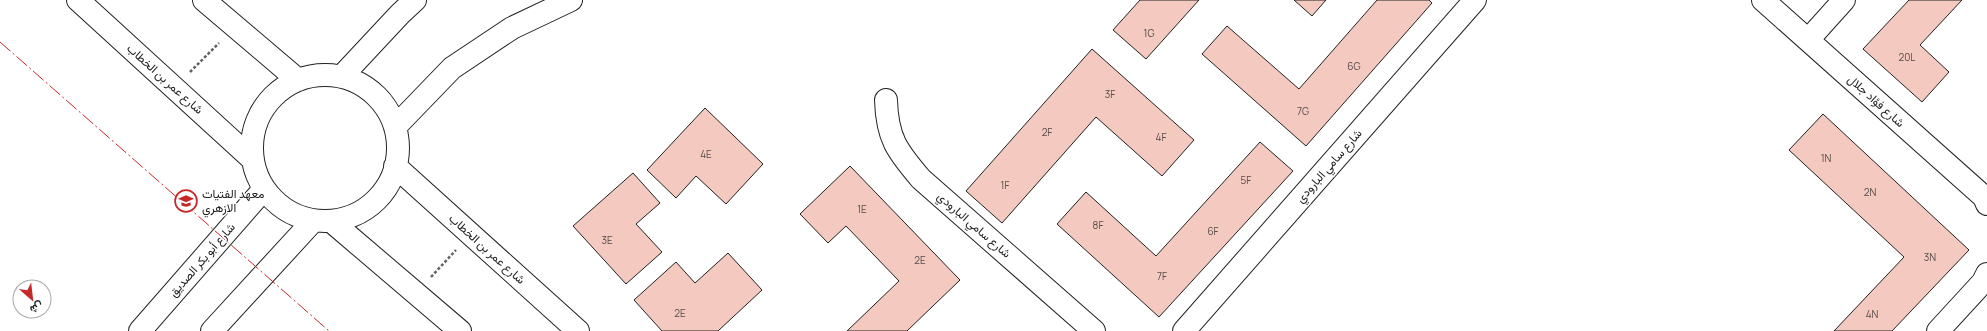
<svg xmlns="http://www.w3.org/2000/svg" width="1987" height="331" font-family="Manrope,Vazirmatn,sans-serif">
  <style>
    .building { fill: #f3c9c0; stroke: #222 }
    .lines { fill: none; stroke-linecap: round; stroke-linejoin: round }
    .minor-casing { stroke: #222; stroke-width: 24 }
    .path { stroke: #646464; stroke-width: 2.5; stroke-dasharray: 3 2; stroke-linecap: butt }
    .minor { stroke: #fff; stroke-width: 22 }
    .power { stroke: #c62828; stroke-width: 1; stroke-dasharray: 14 3 2 3; stroke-linecap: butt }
    .labels { text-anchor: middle; stroke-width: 3; stroke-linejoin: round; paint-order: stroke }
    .number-label { font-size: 10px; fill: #564c4a }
    .street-label { font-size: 12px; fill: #222; stroke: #fff }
    .poi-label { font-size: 12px; fill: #222; stroke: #fff; text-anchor: start }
  </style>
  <rect width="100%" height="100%" fill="#fff"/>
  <path class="building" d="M 1140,0 L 1199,0 L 1146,59 L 1113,30 Z
    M 1294,0 L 1326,0 L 1312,16 Z
    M 1377,0 L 1429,0 L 1432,3 L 1306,146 L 1202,54 L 1227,26 L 1299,89 Z
    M 1909,0 L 1962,0 L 1920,45 L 1949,72 L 1922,102 L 1863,49 Z
    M 1092,49 L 1194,140 L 1162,176 L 1096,117 L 1002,223 L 966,191 Z
    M 705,108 L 763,164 L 726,204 L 696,176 L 676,198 L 647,170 Z
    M 1823,114 L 1969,250 L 1892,331 L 1834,331 L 1904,257 L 1789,150 Z
    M 1260,142 L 1293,171 L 1159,317 L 1057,224 L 1086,192 L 1156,256 Z
    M 850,166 L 960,280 L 907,331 L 847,331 L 899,281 L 846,226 L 828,243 L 800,214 Z
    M 633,173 L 660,203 L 636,224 L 662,252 L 626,284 L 573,226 Z
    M 728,253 L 762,290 L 718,331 L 662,331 L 634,300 L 676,262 L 695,283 Z"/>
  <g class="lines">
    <g class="minor-casing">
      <path id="minor" d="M 78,0 L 252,159
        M 204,0 L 298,80
        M 1763,0 L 1984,197 L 1987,204
        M 1808,40 L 1844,0
        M252 148a73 73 0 1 1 146 0a73 73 0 1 1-146 0Z
        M 342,76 L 400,14 L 415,0
        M 886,100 C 887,138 897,151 921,179 L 1094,331
        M 395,127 L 452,68 L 512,28 L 571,0
        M 395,166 L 578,331
        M 331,221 L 460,331
        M 140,331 L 264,189
        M 212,331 L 313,221
        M 1184,331 L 1475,0
        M 1938,331 L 1983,282 L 1987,274"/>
    </g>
    <path class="path" d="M 190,72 L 219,43
      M 431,277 L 456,250"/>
    <use href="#minor" class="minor"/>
    <path class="power" d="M 0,42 L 329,331"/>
  </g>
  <defs>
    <g id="school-ring" transform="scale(1.15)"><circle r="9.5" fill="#fff" stroke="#c62828" stroke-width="1.5"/><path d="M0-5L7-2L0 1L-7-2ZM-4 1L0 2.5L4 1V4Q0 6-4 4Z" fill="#c62828"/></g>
  </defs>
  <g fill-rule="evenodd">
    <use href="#school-ring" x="186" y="201"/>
  </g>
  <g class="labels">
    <g class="number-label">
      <text x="1149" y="37">1G</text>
      <text x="1907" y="61">20L</text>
      <text x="1354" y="70">6G</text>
      <text x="1110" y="98">3F</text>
      <text x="1303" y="115">7G</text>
      <text x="1047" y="136">2F</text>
      <text x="1161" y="141">4F</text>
      <text x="706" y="158">4E</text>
      <text x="1826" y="162">1N</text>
      <text x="1246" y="184">5F</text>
      <text x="1005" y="189">1F</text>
      <text x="1870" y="196">2N</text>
      <text x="862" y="213">1E</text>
      <text x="1098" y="229">8F</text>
      <text x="1213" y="235">6F</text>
      <text x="607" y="244">3E</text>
      <text x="1930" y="261">3N</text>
      <text x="920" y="264">2E</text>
      <text x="1162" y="280">7F</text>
      <text x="680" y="317">2E</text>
      <text x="1872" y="318">4N</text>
    </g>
    <g class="street-label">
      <text transform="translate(165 79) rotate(42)" y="4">شارع عمر بن الخطاب</text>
      <text transform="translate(1876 101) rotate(42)" y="4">شارع فؤاد جلال</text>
      <text transform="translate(1329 166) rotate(-49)" y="4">شارع سامي البارودي</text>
      <text transform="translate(974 225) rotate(41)" y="4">شارع سامي البارودي</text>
      <text transform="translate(487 249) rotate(42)" y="4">شارع عمر بن الخطاب</text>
      <text transform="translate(202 260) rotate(-49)" y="4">شارع أبو بكر الصديق</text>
    </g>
    <g class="poi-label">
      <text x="202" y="198">معهد الفتيات<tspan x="202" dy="14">الازهري</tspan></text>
    </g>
  </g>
  <g transform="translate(32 299) rotate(152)"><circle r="19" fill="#ffffff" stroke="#a7a7a7"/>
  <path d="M0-3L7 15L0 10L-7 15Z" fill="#c62828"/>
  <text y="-6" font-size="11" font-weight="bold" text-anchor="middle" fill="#222222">ش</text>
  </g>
</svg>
